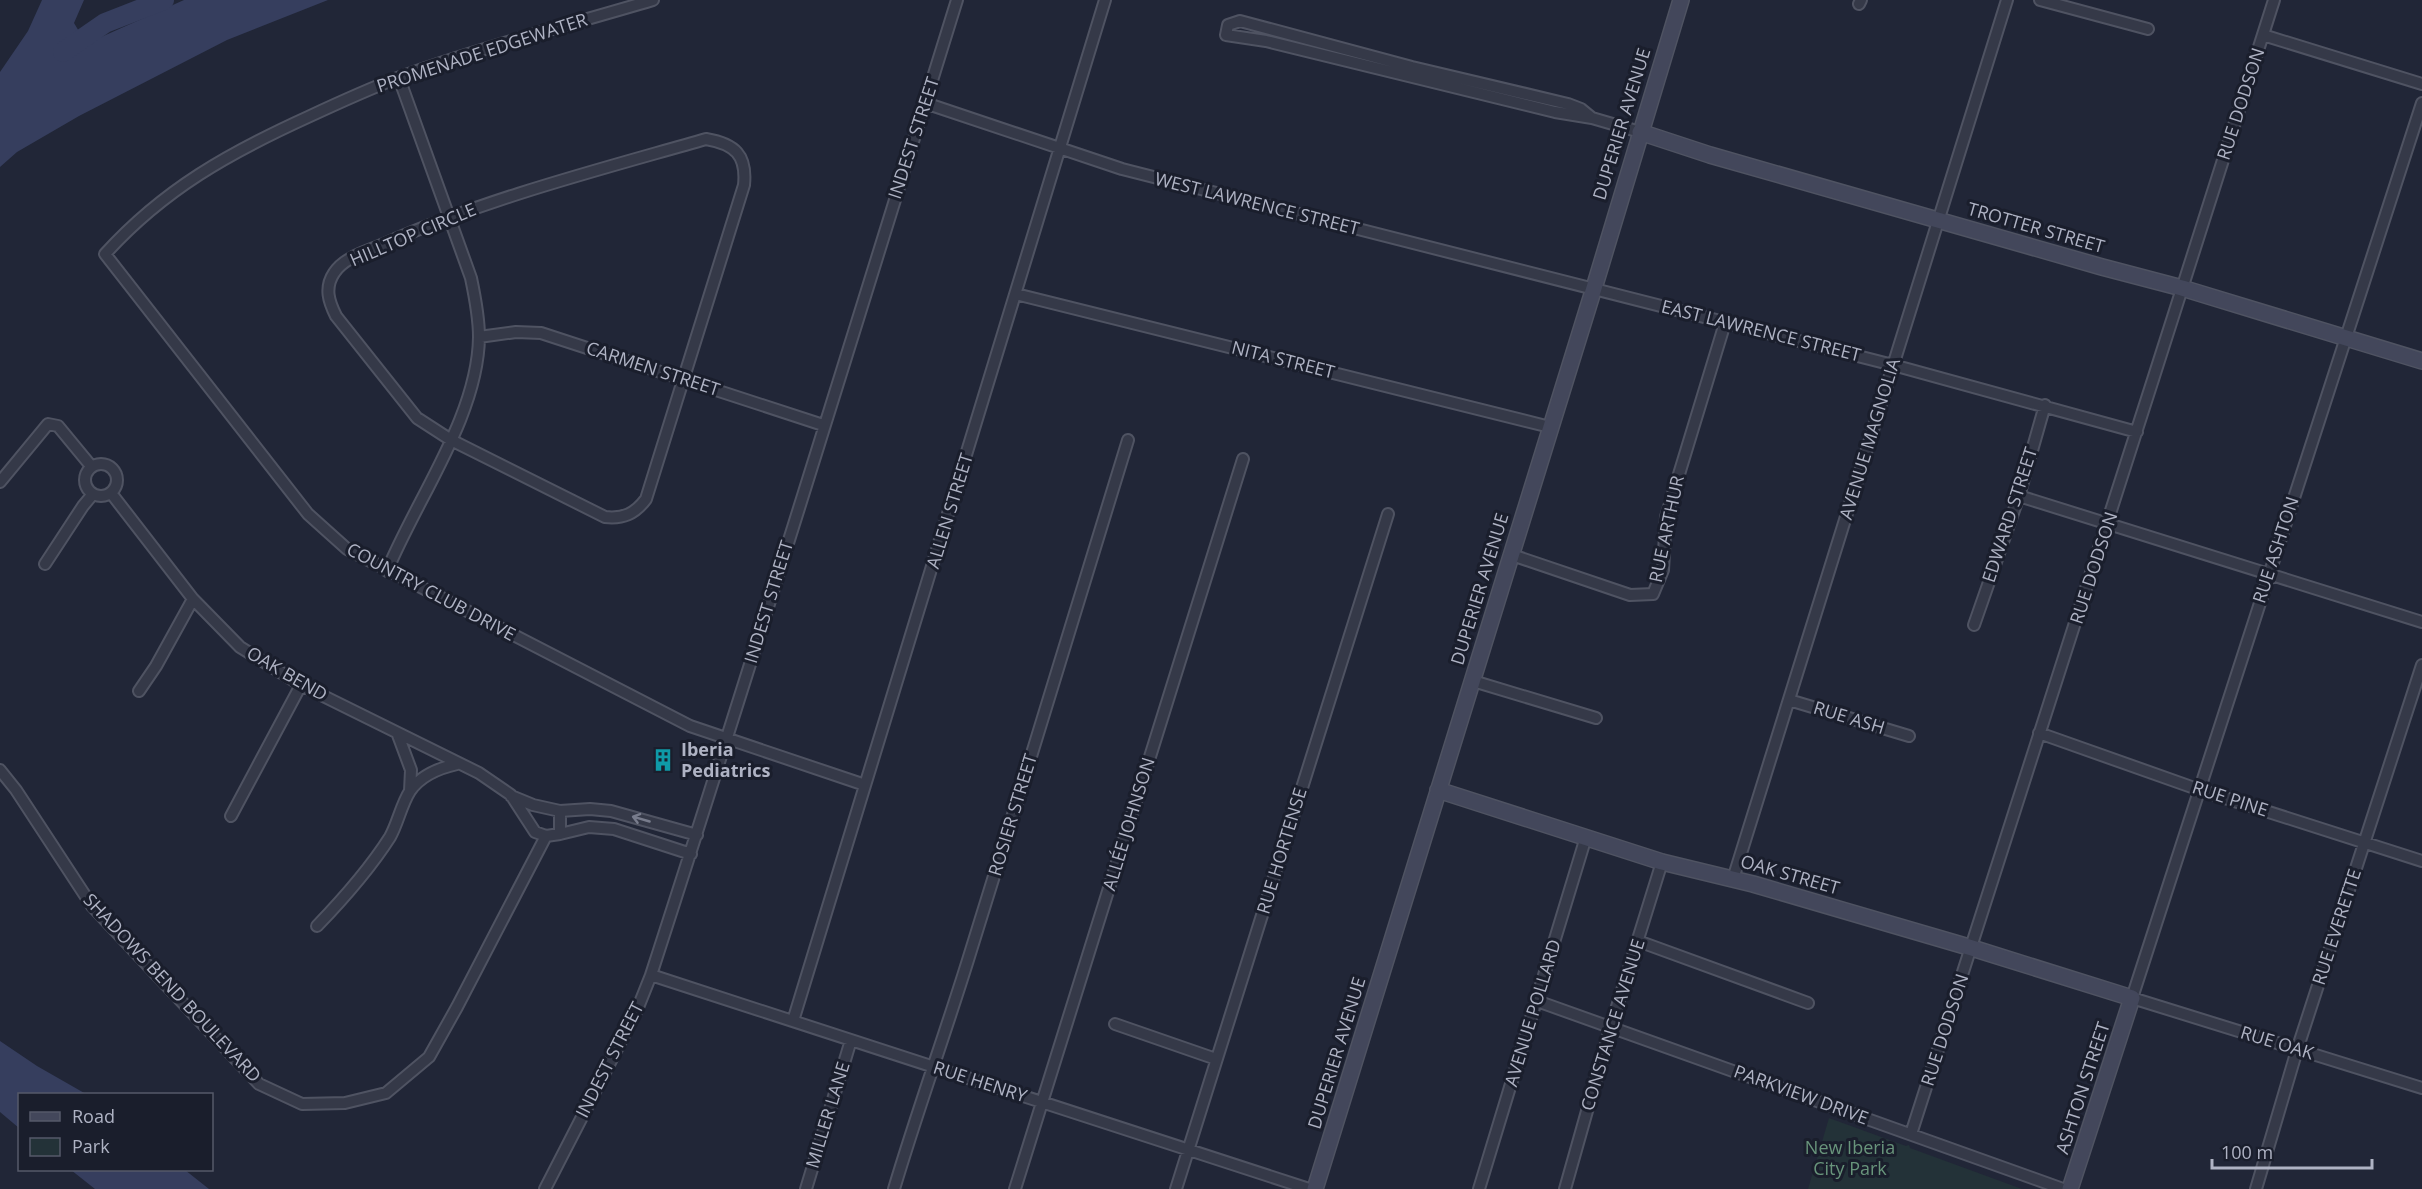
<svg xmlns="http://www.w3.org/2000/svg" width="2422" height="1189" font-family="'Open Sans',sans-serif">
  <style>
    .green { fill: #233238 }
    .water { fill: #363e5e }
    .lines { fill: none; stroke-linecap: round; stroke-linejoin: round }
    .river { stroke: #363e5e; stroke-width: 20 }
    .street-casing { stroke: #4f5362; stroke-width: 14 }
    .secondary-casing { stroke: #4f5362; stroke-width: 18 }
    .street { stroke: #353948; stroke-width: 10 }
    .secondary { stroke: #43475b; stroke-width: 15 }
    .oneway { stroke: #787c8c }
    .labels { text-anchor: middle; stroke-width: 6; stroke-linejoin: round; paint-order: stroke }
    .street-label { font-size: 18px; fill: #afb3c4; stroke: #1a1e2c }
    .poi-label { font-size: 18px; font-weight: bold; fill: #afb3c4; stroke: #1a1e2c; text-anchor: start }
    .park-label { font-size: 18px; fill: #68947b; stroke: #1a1e2c }
  </style>
  <rect width="100%" height="100%" fill="#212637"/>
  <path class="green" d="M 1829,1118 L 1906,1146 L 1909,1145 L 1910,1148 L 2022,1189 L 1808,1189 Z"/>
  <path class="water" d="M 42,0 L 84,0 L 74,23 L 83,38 L 99,38 L 184,0 L 328,0 L 227,40 L 79,116 L 17,152 L 0,167 L 0,72 L 28,31 Z
    M 0,1041 L 37,1066 L 86,1094 L 20,1094 L 19,1128 L 0,1112 Z
    M 71,1170 L 185,1170 L 209,1189 L 95,1189 Z"/>
  <g class="lines">
    <path class="river" d="M 63,52 L 105,23 L 164,0"/>
    <g class="street-casing">
      <path id="street" d="M 653,0 C 569,25 483,47 400,77 C 369,89 338,103 308,117 C 229,153 164,189 105,254 L 308,514 L 347,549 L 690,726 L 865,785
        M 2040,0 L 2148,29
        M 1859,4 L 1861,0
        M 2263,35 L 2422,84
        M 925,103 L 1122,169 L 1893,365 L 2137,432
        M 2422,103 L 2132,998 L 2422,1088
        M 1592,118 L 1581,109 L 1568,104 L 1412,67 L 1240,21 L 1228,25 L 1226,35 L 1266,41 L 1555,112 L 1592,118 L 1640,132
        M 706,139 C 735,144 747,155 744,185 L 646,499 C 635,514 623,519 605,517 L 451,440 L 417,418 L 336,316 C 329,302 324,288 334,273 C 344,257 368,251 384,244 C 488,198 598,170 706,139 Z
        M 1016,294 L 1550,427
        M 479,337 L 516,332 L 541,333 L 823,425
        M85 480a16 16 0 1 1 32 0a16 16 0 1 1-32 0Z
        M 0,482 L 48,424 L 58,426 L 91,466
        M 111,493 L 193,599 L 240,647 L 301,685 L 479,773 L 511,795 L 535,832 L 546,836 L 560,834 L 560,811
        M 2019,496 L 2422,622
        M 1512,555 L 1630,595 L 1653,594 L 1663,570 L 1666,517 L 1725,323
        M 45,564 L 83,506 L 93,494
        M 387,571 C 417,498 478,416 479,337 C 479,317 475,297 471,278 L 399,78
        M 1974,625 L 2019,496 L 2045,405
        M 1473,681 L 1596,718
        M 139,691 L 156,666 L 193,599
        M 1789,700 L 1909,736
        M 2039,733 L 2200,790 L 2422,861
        M 398,735 L 411,770 L 410,791
        M 0,770 L 16,790 L 92,906 L 259,1084 L 302,1104 L 345,1103 L 386,1093 L 429,1057 L 457,1007 L 546,836
        M 511,796 L 533,805 L 560,811 L 590,809 L 611,811 L 697,835
        M 231,816 L 301,685
        M 560,834 L 589,827 L 614,829 L 691,854
        M 1733,879 L 2007,0
        M 317,926 C 344,898 369,870 390,837 C 398,823 401,805 410,791 C 421,775 439,768 457,764
        M 1638,941 L 1808,1003
        M 651,975 L 1309,1189
        M 1537,1001 L 2063,1189
        M 793,1021 L 1105,0
        M 1115,1024 L 1216,1059
        M 1911,1134 C 2034,757 2153,378 2274,0
        M 545,1189 L 637,1010 L 651,975 C 756,651 856,325 957,0
        M 806,1189 L 851,1040
        M 894,1189 C 917,1112 944,1037 968,960 C 1022,787 1075,613 1128,440
        M 1015,1189 L 1243,459
        M 1176,1189 L 1388,514
        M 1479,1189 L 1586,837
        M 1565,1189 L 1611,1026 L 1662,862
        M 2256,1189 L 2297,1050 L 2422,665"/>
    </g>
    <g class="secondary-casing">
      <path id="secondary" d="M 1640,132 L 1710,155 L 2102,267 L 2182,288 L 2422,361
        M 1438,790 L 1662,862 L 1753,884 L 1972,948 L 2132,998 L 2070,1189
        M 1315,1189 L 1594,288 L 1681,0"/>
    </g>
    <use href="#street" class="street"/>
    <use href="#secondary" class="secondary"/>
  </g>
  <defs><path id="oneway-shaft" d="M-6 0H5M1.5-3L5.5 0L1.5 3" fill="none" stroke-width="1.6" stroke-linecap="round" stroke-linejoin="round" transform="scale(1.5)"/></defs>
  <use class="oneway" href="#oneway-shaft" transform="translate(641 819) rotate(-164)"/>
  <defs>
    <g id="building-bare" transform="scale(1.8)"><path d="M-4-6H4V6H1V3H-1V6H-4ZM-2.5-4.3h1.7v1.8h-1.7ZM.8-4.3h1.7v1.8H.8ZM-2.5-1h1.7V.8h-1.7ZM.8-1h1.7V.8H.8Z" fill="#0f9aa8" stroke="#1a1e2c" stroke-width="2.5" paint-order="stroke"/></g>
  </defs>
  <g fill-rule="evenodd">
    <use href="#building-bare" x="663" y="760"/>
  </g>
  <g class="labels">
    <g class="street-label">
      <text transform="translate(482 53) rotate(-18)" y="6">PROMENADE EDGEWATER</text>
      <text transform="translate(2241 104) rotate(-72)" y="6">RUE DODSON</text>
      <text transform="translate(1622 124) rotate(-73)" y="6">DUPERIER AVENUE</text>
      <text transform="translate(914 138) rotate(-72)" y="6">INDEST STREET</text>
      <text transform="translate(1257 204) rotate(14)" y="6">WEST LAWRENCE STREET</text>
      <text transform="translate(2036 228) rotate(16)" y="6">TROTTER STREET</text>
      <text transform="translate(413 235) rotate(-23)" y="6">HILLTOP CIRCLE</text>
      <text transform="translate(1761 331) rotate(14)" y="6">EAST LAWRENCE STREET</text>
      <text transform="translate(1283 360) rotate(14)" y="6">NITA STREET</text>
      <text transform="translate(653 369) rotate(18)" y="6">CARMEN STREET</text>
      <text transform="translate(1870 439) rotate(-73)" y="6">AVENUE MAGNOLIA</text>
      <text transform="translate(950 511) rotate(-73)" y="6">ALLEN STREET</text>
      <text transform="translate(2010 515) rotate(-72)" y="6">EDWARD STREET</text>
      <text transform="translate(1667 529) rotate(-78)" y="6">RUE ARTHUR</text>
      <text transform="translate(2276 550) rotate(-72)" y="6">RUE ASHTON</text>
      <text transform="translate(2094 568) rotate(-72)" y="6">RUE DODSON</text>
      <text transform="translate(1480 589) rotate(-73)" y="6">DUPERIER AVENUE</text>
      <text transform="translate(431 592) rotate(28)" y="6">COUNTRY CLUB DRIVE</text>
      <text transform="translate(769 602) rotate(-73)" y="6">INDEST STREET</text>
      <text transform="translate(287 674) rotate(30)" y="6">OAK BEND</text>
      <text transform="translate(1849 718) rotate(17)" y="6">RUE ASH</text>
      <text transform="translate(2230 799) rotate(18)" y="6">RUE PINE</text>
      <text transform="translate(1013 815) rotate(-73)" y="6">ROSIER STREET</text>
      <text transform="translate(1129 824) rotate(-73)" y="6">ALLÉE JOHNSON</text>
      <text transform="translate(1282 851) rotate(-73)" y="6">RUE HORTENSE</text>
      <text transform="translate(1790 875) rotate(16)" y="6">OAK STREET</text>
      <text transform="translate(2337 927) rotate(-72)" y="6">RUE EVERETTE</text>
      <text transform="translate(172 988) rotate(47)" y="6">SHADOWS BEND BOULEVARD</text>
      <text transform="translate(1533 1013) rotate(-73)" y="6">AVENUE POLLARD</text>
      <text transform="translate(1613 1025) rotate(-73)" y="6">CONSTANCE AVENUE</text>
      <text transform="translate(1945 1030) rotate(-72)" y="6">RUE DODSON</text>
      <text transform="translate(2277 1043) rotate(17)" y="6">RUE OAK</text>
      <text transform="translate(1337 1053) rotate(-73)" y="6">DUPERIER AVENUE</text>
      <text transform="translate(610 1060) rotate(-63)" y="6">INDEST STREET</text>
      <text transform="translate(980 1082) rotate(18)" y="6">RUE HENRY</text>
      <text transform="translate(2083 1088) rotate(-72)" y="6">ASHTON STREET</text>
      <text transform="translate(1801 1095) rotate(20)" y="6">PARKVIEW DRIVE</text>
      <text transform="translate(828 1115) rotate(-73)" y="6">MILLER LANE</text>
    </g>
    <g class="poi-label">
      <text x="681" y="756">Iberia<tspan x="681" dy="21">Pediatrics</tspan></text>
    </g>
    <g class="park-label">
      <text x="1850" y="1154">New Iberia<tspan x="1850" dy="21">City Park</tspan></text>
    </g>
  </g>
  <rect x="18" y="1093" width="195" height="78" fill="#1a1e2c" stroke="#565a69" stroke-width="1.5"/>
  <rect x="30" y="1112" width="30" height="9" fill="#43475b" stroke="#565a69" stroke-width="1.5"/>
  <text x="72" y="1123" font-size="18" fill="#afb3c4">Road</text>
  <rect x="30" y="1138" width="30" height="18" fill="#233238" stroke="#565a69" stroke-width="1.5"/>
  <text x="72" y="1153" font-size="18" fill="#afb3c4">Park</text>
  <path d="M2212 1159v9h160v-9" fill="none" stroke="#afb3c4" stroke-width="3"/>
  <text x="2221" y="1159" font-size="18" fill="#afb3c4" stroke="#1a1e2c" stroke-width="4.5" paint-order="stroke">100 m</text>
</svg>
